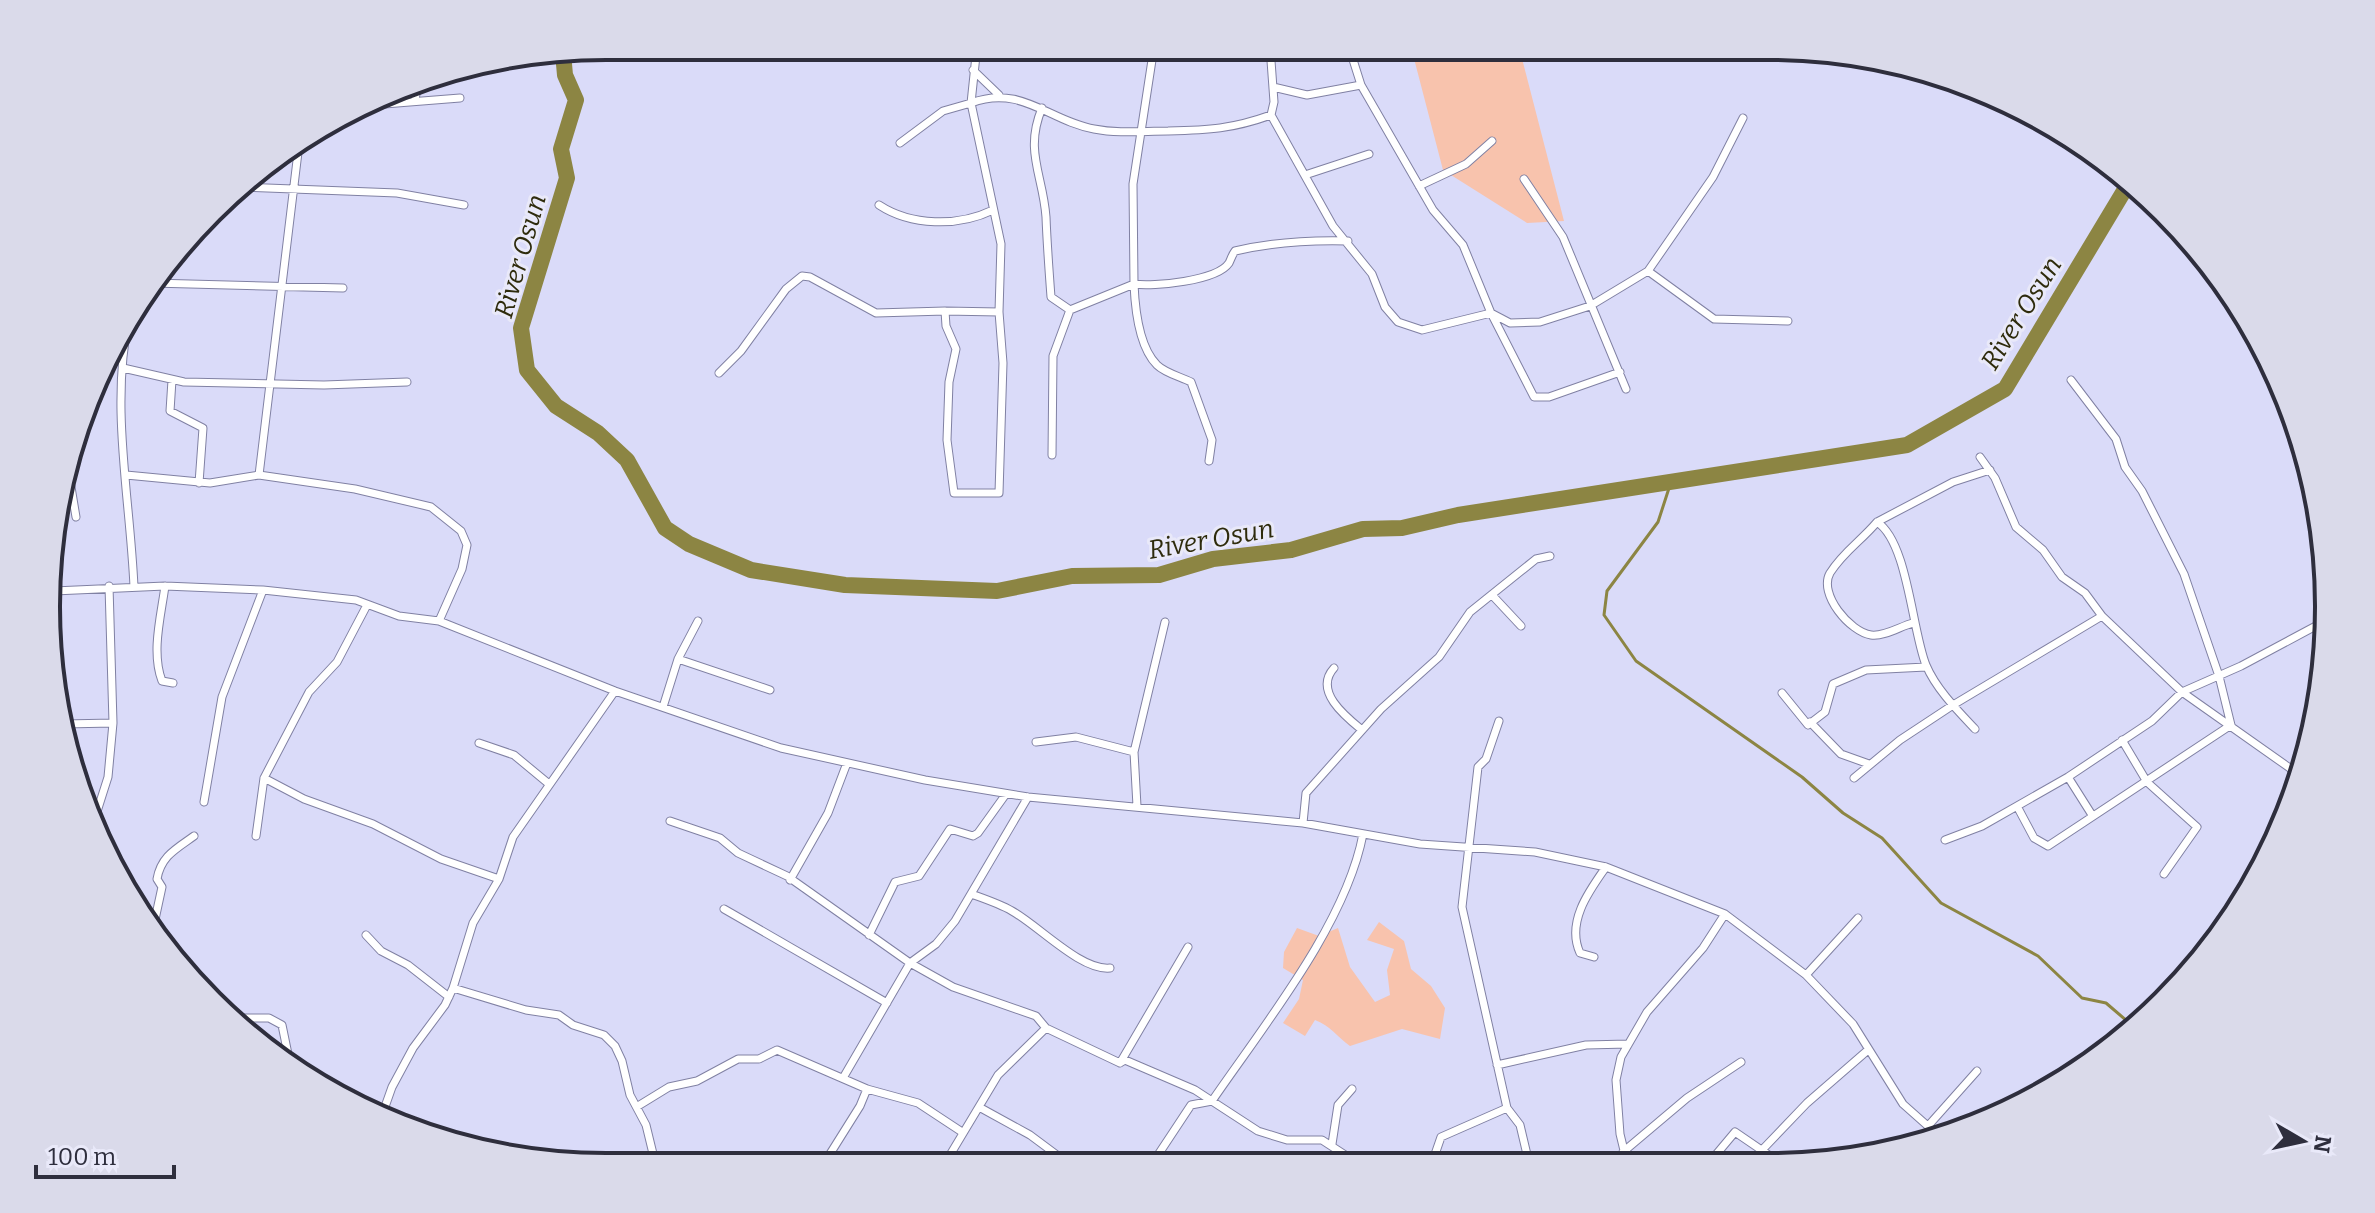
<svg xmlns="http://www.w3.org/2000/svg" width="2375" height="1213" font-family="Bitter,serif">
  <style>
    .green { fill: #f8c3ad }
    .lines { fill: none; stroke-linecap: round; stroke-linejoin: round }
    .stream { stroke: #8c8543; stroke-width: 3 }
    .river { stroke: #8c8543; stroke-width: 16 }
    .street-casing { stroke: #8081a3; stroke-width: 9 }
    .street { stroke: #fff; stroke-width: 7 }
    .labels { text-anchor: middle; stroke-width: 6; stroke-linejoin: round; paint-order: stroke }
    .water-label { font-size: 26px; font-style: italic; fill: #2e2b0c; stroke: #e9e9f9 }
    .rim { fill: none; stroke: #2e2e3d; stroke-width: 4 }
  </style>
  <rect width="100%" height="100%" fill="#dadbf9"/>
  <path class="green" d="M 1411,47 L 1519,47 L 1564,221 L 1527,223 L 1443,170 Z
    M 1379,922 L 1404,941 L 1411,969 L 1431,986 L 1445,1008 L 1440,1039 L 1402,1029 L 1350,1046 C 1336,1036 1331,1026 1315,1020 L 1305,1036 L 1283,1023 L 1299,999 L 1303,980 L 1283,968 L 1284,952 L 1297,928 L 1319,936 L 1338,928 L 1350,967 L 1375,1002 L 1390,995 L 1387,970 L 1394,949 L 1367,940 Z"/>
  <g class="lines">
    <path class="stream" d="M 1671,482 L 1658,522 L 1607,591 L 1604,615 L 1636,661 L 1802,777 L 1843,813 L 1882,838 L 1941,903 L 2038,956 L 2082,998 L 2106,1003 L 2134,1027"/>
    <path class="river" d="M 563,53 L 565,75 L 576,100 L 561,149 L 567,178 L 521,328 L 527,370 L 556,406 L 598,433 L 627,460 L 665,528 L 689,544 L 751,570 L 845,585 L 997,591 L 1072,576 L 1159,575 L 1213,559 L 1291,550 L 1363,529 L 1402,528 L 1458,515 L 1907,445 L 2005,389 L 2130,181"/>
    <g class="street-casing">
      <path id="street" d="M 977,46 L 971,103 C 1021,84 1049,121 1094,129 C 1119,134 1143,131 1168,131 C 1209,130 1232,129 1271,115 L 1274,102 L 1270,47
        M 1154,47 L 1133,184 L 1134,284 C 1153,287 1217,281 1229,263 C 1231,259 1232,255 1235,251 C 1273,242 1309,240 1348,241
        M 1349,47 L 1361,85 L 1433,210 L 1463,245 L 1491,313 L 1510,323 L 1540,322 L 1590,306 L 1648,271 L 1713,177 L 1743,118
        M 973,70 L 999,95
        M 1273,87 L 1307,95 L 1361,85
        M 415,99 L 419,80
        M 372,105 L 460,98
        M 1042,108 C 1024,151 1043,175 1046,217 C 1047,244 1049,270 1051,297 L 1070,310 L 1053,356 L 1052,455
        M 1271,115 L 1333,226 L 1372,274 L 1385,307 L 1398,322 L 1422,330 L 1491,313 L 1534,397 L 1549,397 L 1620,372
        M 900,143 L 943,111 L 971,103 L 1001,244 L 999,312 L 945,311 L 946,326 L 956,349 L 949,382 L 947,440 L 954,493 L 999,493 L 1003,363 L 999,312
        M 1305,175 L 1369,154
        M 1524,179 L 1563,237 L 1626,389
        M 1419,186 L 1466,164 L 1492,141
        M 241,187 L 397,193 L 464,205
        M 879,205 C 911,226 958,227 993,210
        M 1648,271 L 1714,319 L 1788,321
        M 152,283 L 343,288
        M 1070,310 L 1134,284 C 1135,308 1139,347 1157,365 C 1165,373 1181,377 1191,382 L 1212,440 L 1209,461
        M 129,317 C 110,407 130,496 134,587
        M 123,368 L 184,382 L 324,385 L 407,382
        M 719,373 L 741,351 L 786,289 L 802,276 L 810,277 L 876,313 L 945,311
        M 172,380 L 170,411 L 203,428 L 199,483
        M 2071,380 L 2116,439 L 2125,467 L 2142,491 L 2184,574 L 2219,676 L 2231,725
        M 1980,457 L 1995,478 L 2016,527 L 2043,550 L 2062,577 L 2085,593 L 2102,616 L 2182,692 L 2301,776
        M 67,463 L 76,517
        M 126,475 L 210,483 L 259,475 L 355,489 L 431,507 L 461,531 L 467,545 L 462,569 L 439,621
        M 259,475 L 299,144
        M 1877,522 L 1953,482 L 1990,470
        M 165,586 C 161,616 151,652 162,681 L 173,683
        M 54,591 L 165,586 L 263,590 L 356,600 L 399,616 L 439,621 L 615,691 L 781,748 L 925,780 L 1028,797 L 1303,823 L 1420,844 L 1535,852 L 1606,867 L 1725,914 L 1806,975 L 1853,1024 L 1903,1104 L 1939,1136
        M 1492,595 L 1521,626
        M 1913,623 C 1901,626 1884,637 1871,635 C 1850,632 1818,594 1830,573 C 1843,552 1861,541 1877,522 C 1908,542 1912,631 1926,665 C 1936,689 1958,711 1975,729
        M 678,659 L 770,690
        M 1334,668 C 1313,691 1346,717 1362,730
        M 1782,693 L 1808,725 L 1825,712 L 1833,684 L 1866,670 L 1926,667
        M 663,707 L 678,659 L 698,621
        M 1499,721 L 1486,759 L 1478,767 L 1462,907 L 1507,1108 L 1520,1125 L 1529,1163
        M 1810,722 L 1841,754 L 1869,764
        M 64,724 L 113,723
        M 2122,740 L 2147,782 L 2197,827 L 2164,874
        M 1036,742 L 1076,737 L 1134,752
        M 479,743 L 514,755 L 549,784
        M 2068,777 L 2092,815
        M 264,778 L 304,799 L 373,824 L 441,859 L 499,879
        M 1854,778 L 1900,740 L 1953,705 L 2102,616
        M 204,802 L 222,697 L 263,590
        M 1137,806 L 1134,752 L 1165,622
        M 2018,808 L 2034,838 L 2048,846 L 2231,725
        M 94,821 L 108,777 L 113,723 L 109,586
        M 670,821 L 720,838 L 738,853 L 787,876 L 910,963 L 953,987 L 1036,1016 L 1046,1028 L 1120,1063 L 1125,1060 L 1195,1090 L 1258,1131 L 1287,1140 L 1322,1140 L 1359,1164
        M 1303,823 L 1306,793 L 1381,709 L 1439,657 L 1470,612 L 1536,559 L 1550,556
        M 256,836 L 264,778 L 309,692 L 337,662 L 367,605
        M 1945,840 L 1982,826 L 2068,777 L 2152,721 L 2182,692 L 2241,666 L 2327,620
        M 790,880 L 828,813 L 847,763
        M 971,894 C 985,899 1000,904 1012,911 C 1039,926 1081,971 1110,968
        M 724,909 L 887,1003
        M 154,924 L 162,887 L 157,879 C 161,856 176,849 194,836
        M 366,935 L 381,951 L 408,965 L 449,997
        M 869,935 L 895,882 L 919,876 L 950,829 L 973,836 L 978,833 L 1006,794
        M 1594,957 L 1580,953 C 1566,922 1589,891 1606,867
        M 1806,975 L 1858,918
        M 453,988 L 526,1010 L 559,1015 L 573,1025 L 604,1035 L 615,1046 L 622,1061 L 630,1095 L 646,1125 L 656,1166
        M 231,1018 L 269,1018 L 282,1025 L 289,1059
        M 1120,1063 L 1188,947
        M 1497,1065 L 1586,1045 L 1628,1044
        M 843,1078 L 910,963 L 936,944 L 955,921 L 1028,797
        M 638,1106 L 669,1087 L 697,1081 L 738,1059 L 759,1059 L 777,1050 L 867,1089 L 918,1103 L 962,1132
        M 979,1107 L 1030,1135 L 1069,1164
        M 381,1118 L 392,1087 L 413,1048 L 445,1005 L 453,988 L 473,923 L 499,879 L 513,837 L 615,691
        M 1928,1126 L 1977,1071
        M 1332,1144 L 1338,1105 L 1352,1089
        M 1762,1150 L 1807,1103 L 1868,1050
        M 1623,1152 L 1687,1098 L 1741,1062
        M 1432,1163 L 1441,1137 L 1507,1108
        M 1627,1163 L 1620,1134 L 1616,1080 L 1621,1057 L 1647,1012 L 1703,948 L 1725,914
        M 1709,1163 L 1735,1132 L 1779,1162
        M 1152,1164 L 1191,1105 L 1212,1101 C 1264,1025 1346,924 1363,834
        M 823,1165 L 860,1106 L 867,1089
        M 944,1165 L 998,1075 L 1046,1028"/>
    </g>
    <use href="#street" class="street"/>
  </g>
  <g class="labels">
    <g class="water-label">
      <text transform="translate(520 256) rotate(-74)" y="9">River Osun</text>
      <text transform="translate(2021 313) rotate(-58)" y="9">River Osun</text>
      <text transform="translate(1211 539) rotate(-10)" y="9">River Osun</text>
    </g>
  </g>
  <path d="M0 0H2375V1213H0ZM606 60H1769A546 546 0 0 1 2315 606V607A546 546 0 0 1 1769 1153H606A546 546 0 0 1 60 607V606A546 546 0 0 1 606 60Z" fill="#dadaea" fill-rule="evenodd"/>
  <path class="rim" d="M606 60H1769A546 546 0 0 1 2315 606V607A546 546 0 0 1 1769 1153H606A546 546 0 0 1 60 607V606A546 546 0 0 1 606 60Z"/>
  <g transform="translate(2303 1141) rotate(99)" stroke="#e9e9f9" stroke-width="6" paint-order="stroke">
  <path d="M0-6L14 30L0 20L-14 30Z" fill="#2e2e3d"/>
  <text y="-12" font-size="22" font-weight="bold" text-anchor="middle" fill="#2e2e3d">N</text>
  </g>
  <path d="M36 1165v12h138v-12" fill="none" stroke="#2e2e3d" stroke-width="4"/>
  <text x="48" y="1165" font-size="24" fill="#2e2e3d" stroke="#e9e9f9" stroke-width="6" paint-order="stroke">100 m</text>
</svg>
